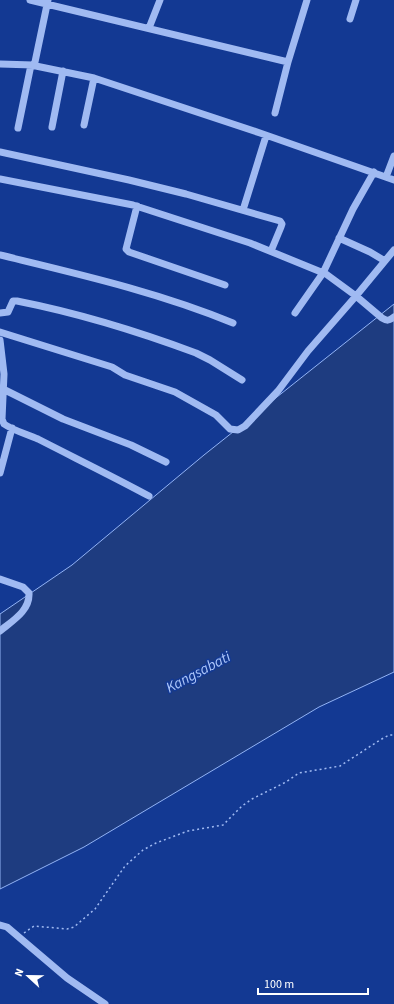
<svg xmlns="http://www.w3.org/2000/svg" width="394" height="1004" font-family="'Source Sans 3',sans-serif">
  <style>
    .water { fill: #1e3c80; stroke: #92b3f5 }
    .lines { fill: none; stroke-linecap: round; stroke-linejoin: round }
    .path { stroke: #a0baf2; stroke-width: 1.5; stroke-dasharray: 2 3; stroke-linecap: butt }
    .minor { stroke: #a0baf2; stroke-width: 7 }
    .labels { text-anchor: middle; stroke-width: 3; stroke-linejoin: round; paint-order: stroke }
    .water-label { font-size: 15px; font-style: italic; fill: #acc5f9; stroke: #133993 }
  </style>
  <rect width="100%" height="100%" fill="#133993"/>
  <path class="water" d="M 394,304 L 394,672 L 319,707 L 84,847 L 0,889 L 0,614 L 72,565 L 204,455 Z"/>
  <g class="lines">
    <path class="path" d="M 24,933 L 34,926 L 67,929 L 74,927 L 95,909 L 125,866 L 143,850 L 156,843 L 188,831 L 223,825 L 242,806 L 252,799 L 286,782 L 299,773 L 340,766 L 380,740 L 389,735 L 394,735"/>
    <path class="minor" d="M 30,0 L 288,62
      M 350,19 L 356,0
      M 149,28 L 160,0
      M 0,64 L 33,65 L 35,62 L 48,0
      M 275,113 L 288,62 L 307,0
      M 84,125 L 94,78
      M 52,127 L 63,71
      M 18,128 L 31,65 L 94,78 L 260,133 L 394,180
      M 0,152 L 129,180 L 186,194 L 280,221 L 282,224 L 281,227 L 271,251
      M 386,177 L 394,156
      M 0,179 L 133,205 L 250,243 L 326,274 L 356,296 L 382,318 C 387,321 389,321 394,317
      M 137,206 L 126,249 L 129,252 L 225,285
      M 243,210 L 266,136
      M 339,238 L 370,252 L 385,261
      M 0,255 C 78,274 158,292 233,323
      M 0,313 L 8,312 L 13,301 L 17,301 C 78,313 137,331 196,353 L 210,360 L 242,380
      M 295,313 L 323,273 L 353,209 L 374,172
      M 0,332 L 112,367 L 125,375 L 175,392 L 216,415 L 230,429 L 238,430 L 245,426 L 278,391 L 308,351 L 356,296 L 394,250
      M 0,340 L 4,374 L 2,419 L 4,424 C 14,431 27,434 38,439 C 75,458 112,476 149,496
      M 5,390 L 63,419 L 131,445 L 166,462
      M 0,473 L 12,428
      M 0,579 L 23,587 L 29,593 C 30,611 12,621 0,631
      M 0,925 L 7,927 L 67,978 L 105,1004"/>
  </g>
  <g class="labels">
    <g class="water-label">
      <text transform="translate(198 672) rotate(-28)" y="5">Kangsabati</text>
    </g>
  </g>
  <g transform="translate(28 976) rotate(292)" stroke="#133993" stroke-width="3" paint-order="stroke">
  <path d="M0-3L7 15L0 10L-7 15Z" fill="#ffffff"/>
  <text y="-6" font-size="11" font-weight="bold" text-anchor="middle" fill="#ffffff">N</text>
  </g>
  <path d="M258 988v6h110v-6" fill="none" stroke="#ffffff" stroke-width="2"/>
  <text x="264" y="988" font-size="12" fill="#ffffff" stroke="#133993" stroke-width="3" paint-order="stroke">100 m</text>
</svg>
